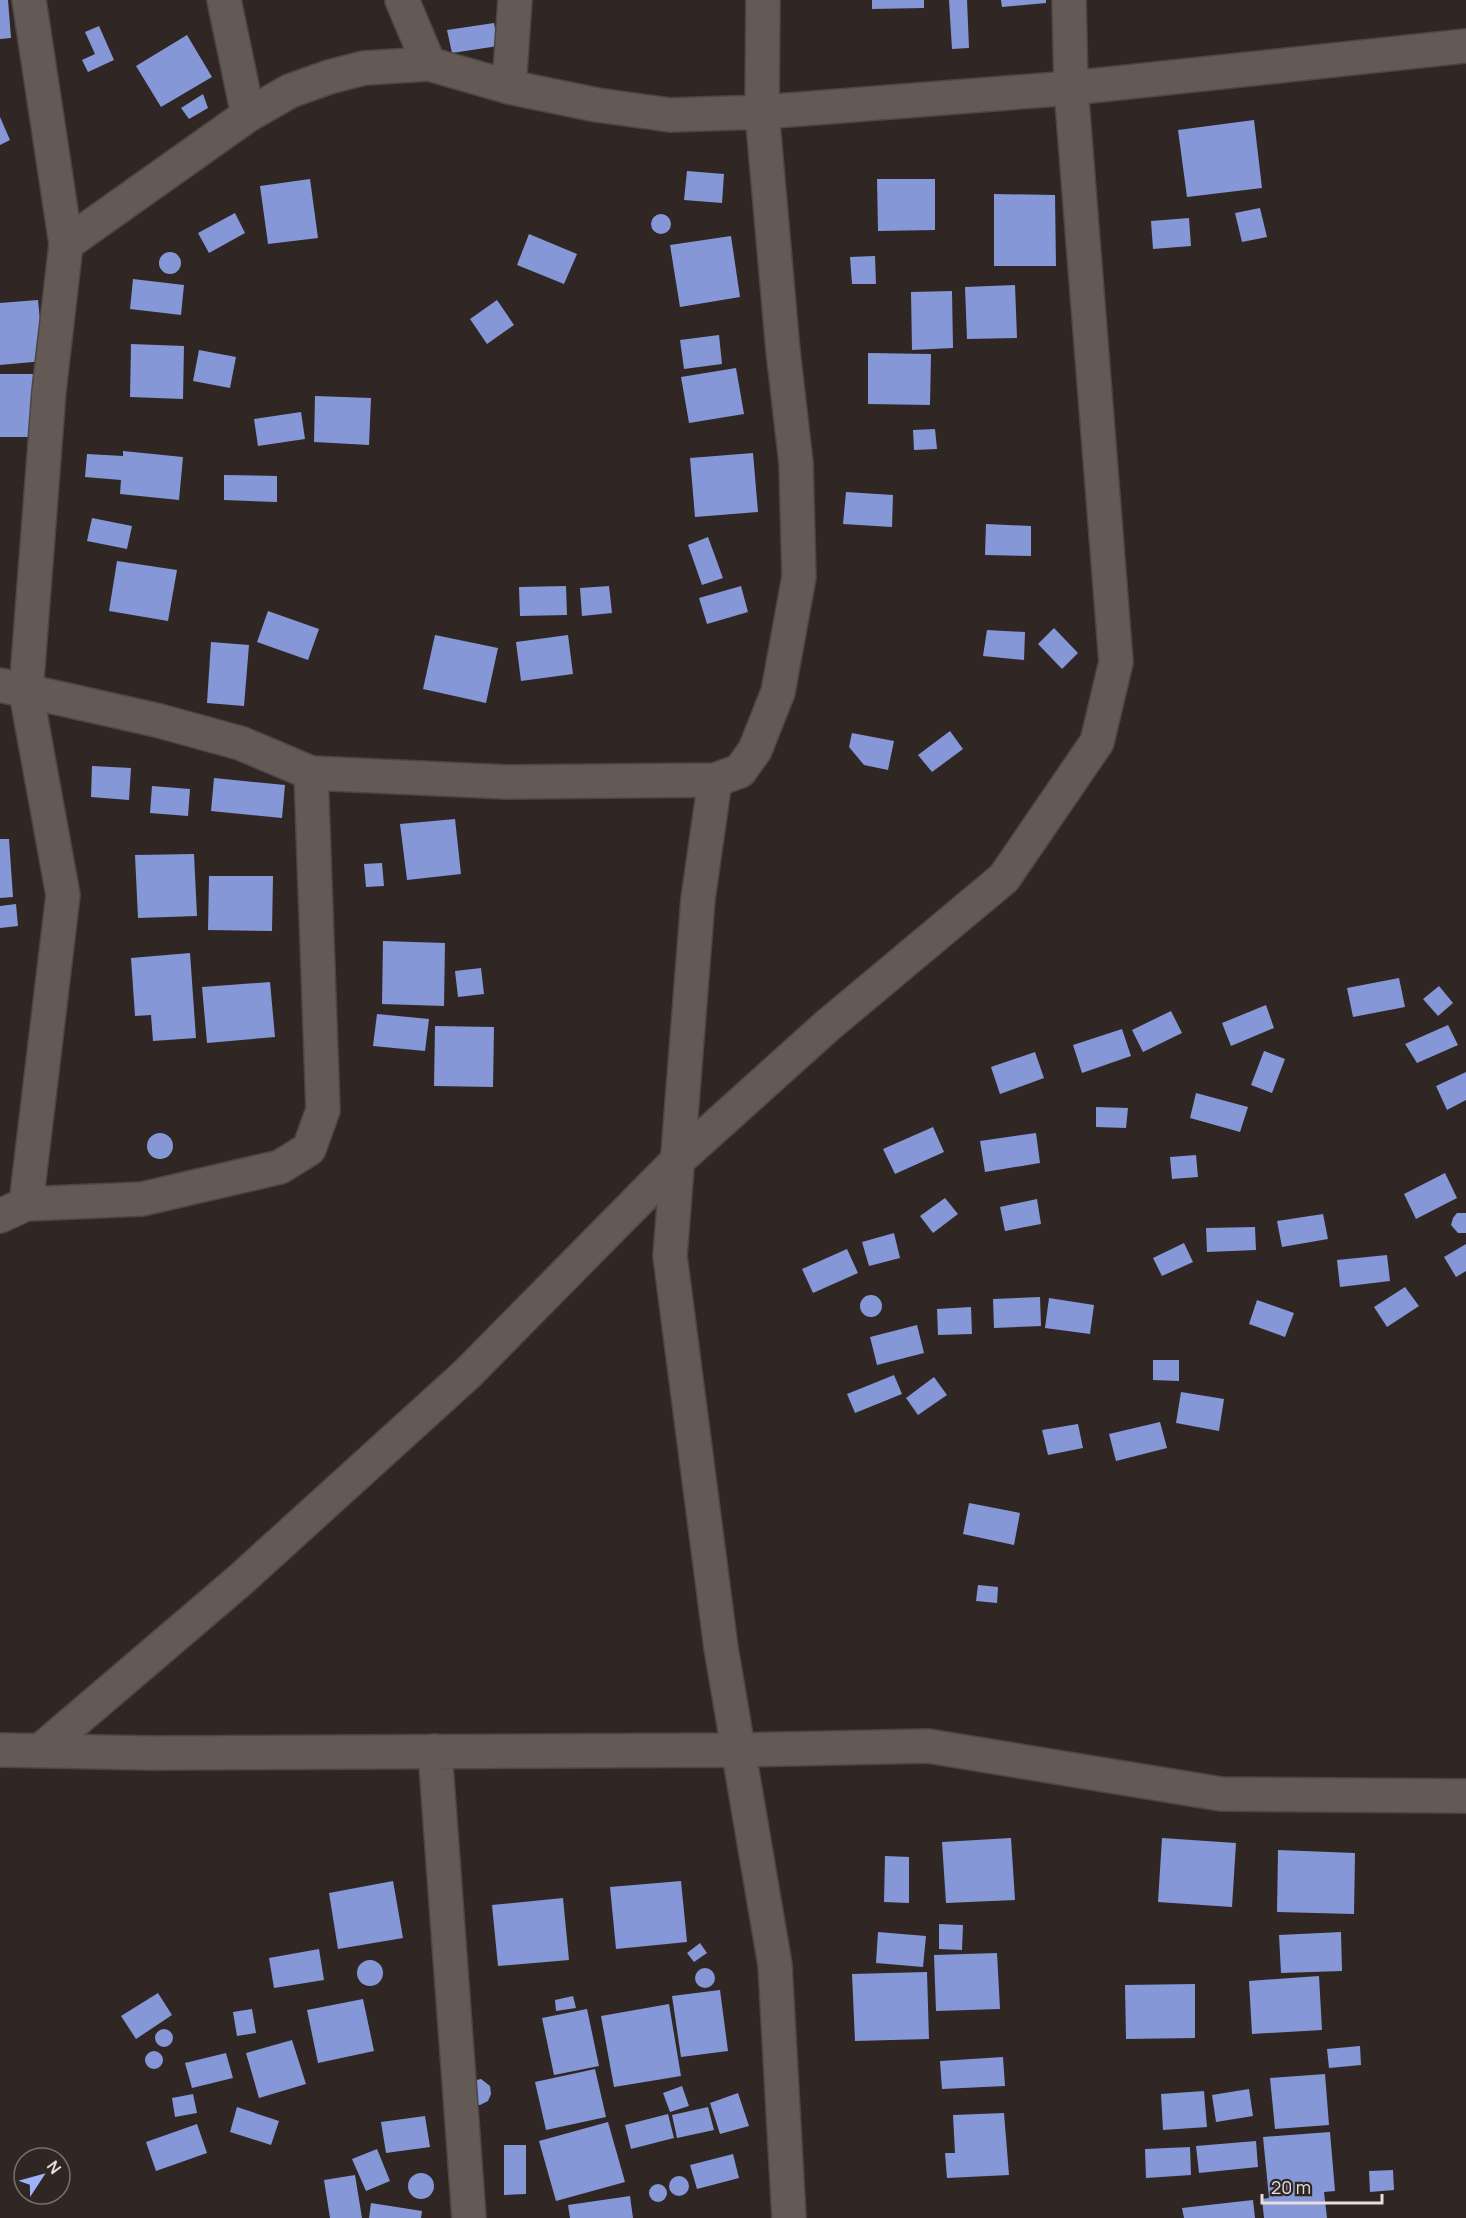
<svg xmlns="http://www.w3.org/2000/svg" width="1466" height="2218" font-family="Manrope,sans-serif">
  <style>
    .building { fill: #8597d7 }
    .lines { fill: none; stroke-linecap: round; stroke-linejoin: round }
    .minor-casing { stroke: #4d4643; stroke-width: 36 }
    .minor { stroke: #635955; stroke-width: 33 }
  </style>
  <rect width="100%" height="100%" fill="#302724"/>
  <path class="building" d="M 0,0 L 8,0 L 11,38 L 0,39 Z
    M 872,0 L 924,0 L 924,8 L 872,9 Z
    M 949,0 L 967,0 L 969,48 L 952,49 Z
    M 1001,0 L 1046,0 L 1046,3 L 1002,7 Z
    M 494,23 L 498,46 L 452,53 L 447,30 Z
    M 99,26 L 114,60 L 88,72 L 82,60 L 95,54 L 85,32 Z
    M 187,35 L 212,77 L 161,107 L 136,66 Z
    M 203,94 L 208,108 L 189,119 L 181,108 Z
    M 0,117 L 10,140 L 0,145 Z
    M 1254,120 L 1262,188 L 1187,197 L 1178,130 Z
    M 687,171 L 724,174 L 722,203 L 684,200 Z
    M 310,179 L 318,238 L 268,244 L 260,186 Z
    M 877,179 L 935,179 L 935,230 L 878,231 Z
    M 994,194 L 1055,195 L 1056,266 L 994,266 Z
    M 1260,208 L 1267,237 L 1242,242 L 1235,213 Z
    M 235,213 L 245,233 L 209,253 L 198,233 Z
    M651 224a10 10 0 1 1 20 0a10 10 0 1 1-20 0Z
    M 1189,218 L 1191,246 L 1153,249 L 1151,221 Z
    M 529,234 L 577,254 L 564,284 L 517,265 Z
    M 731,236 L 740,297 L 680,307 L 670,245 Z
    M159 263a11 11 0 1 1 22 0a11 11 0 1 1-22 0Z
    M 875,256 L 876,284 L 852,284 L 850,257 Z
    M 133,279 L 184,285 L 181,315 L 130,309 Z
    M 1015,285 L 1017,338 L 967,339 L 965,287 Z
    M 952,291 L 953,348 L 912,350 L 911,292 Z
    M 38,300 L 44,361 L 0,365 L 0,303 Z
    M 497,300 L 514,325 L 487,344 L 470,319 Z
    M 719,335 L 722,364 L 684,369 L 680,340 Z
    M 131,344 L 184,346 L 183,399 L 130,397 Z
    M 199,350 L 236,357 L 230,388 L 193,381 Z
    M 868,353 L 931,354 L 930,405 L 868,404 Z
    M 736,368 L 744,414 L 689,423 L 681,377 Z
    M 0,374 L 37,374 L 36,437 L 0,437 Z
    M 315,396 L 371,398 L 369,445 L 314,442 Z
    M 301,412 L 305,439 L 258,446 L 254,419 Z
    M 935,429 L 937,449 L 914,450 L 913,430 Z
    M 123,451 L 183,457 L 179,500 L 120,494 L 121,480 L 85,477 L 87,454 L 123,456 Z
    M 753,453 L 758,512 L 695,517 L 690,458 Z
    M 224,475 L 277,476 L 277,502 L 224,500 Z
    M 846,492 L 893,495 L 892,527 L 843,524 Z
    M 92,518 L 132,526 L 127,549 L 87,541 Z
    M 986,524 L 1031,526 L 1031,556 L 985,555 Z
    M 708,537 L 723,578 L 702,585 L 688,545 Z
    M 117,561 L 177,570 L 168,621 L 109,611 Z
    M 566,586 L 567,615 L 520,616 L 519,587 Z
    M 609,586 L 612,613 L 582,616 L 580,588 Z
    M 741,586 L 748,612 L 707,624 L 699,598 Z
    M 268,611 L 319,629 L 308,660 L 257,642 Z
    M 1054,628 L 1078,653 L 1062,669 L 1038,644 Z
    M 987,630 L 1025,632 L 1024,660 L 983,656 Z
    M 435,635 L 498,648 L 486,703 L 423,689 Z
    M 568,635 L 573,674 L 521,681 L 516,642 Z
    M 211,642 L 249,645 L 244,706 L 207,703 Z
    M 950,731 L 963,749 L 932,772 L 918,755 Z
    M 852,733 L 894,741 L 888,770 L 864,765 L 849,747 Z
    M 92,766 L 131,768 L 129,800 L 91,797 Z
    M 214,778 L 285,785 L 282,818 L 211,811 Z
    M 152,786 L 190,789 L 188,816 L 150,813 Z
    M 455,819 L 461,874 L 407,880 L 400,824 Z
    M 0,839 L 9,839 L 13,897 L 0,898 Z
    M 194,854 L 197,916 L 138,918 L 135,855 Z
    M 382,863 L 384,886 L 366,887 L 364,864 Z
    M 209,876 L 273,876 L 272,931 L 208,930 Z
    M 16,904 L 18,926 L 0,928 L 0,906 Z
    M 383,941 L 445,943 L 444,1006 L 382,1004 Z
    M 190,953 L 196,1038 L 153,1041 L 151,1015 L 135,1016 L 131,958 Z
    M 481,968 L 484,994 L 458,997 L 455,971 Z
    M 1399,978 L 1405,1007 L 1353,1017 L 1347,988 Z
    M 270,982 L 275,1037 L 207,1043 L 202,987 Z
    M 1439,986 L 1453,1003 L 1438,1016 L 1423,999 Z
    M 1266,1005 L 1274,1028 L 1231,1046 L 1222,1023 Z
    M 1171,1011 L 1182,1033 L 1143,1052 L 1132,1030 Z
    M 377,1014 L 429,1019 L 425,1051 L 373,1046 Z
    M 1448,1025 L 1458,1045 L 1417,1063 L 1405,1044 Z
    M 435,1026 L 494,1027 L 493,1087 L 434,1086 Z
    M 1122,1029 L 1131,1056 L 1082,1073 L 1073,1045 Z
    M 1264,1051 L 1285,1059 L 1272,1093 L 1251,1085 Z
    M 1035,1052 L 1044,1078 L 1000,1094 L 991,1067 Z
    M 1466,1072 L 1466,1100 L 1447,1110 L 1436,1086 Z
    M 1196,1093 L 1248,1107 L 1240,1132 L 1190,1118 Z
    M 1096,1107 L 1128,1108 L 1126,1128 L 1096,1127 Z
    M 933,1127 L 944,1152 L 895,1174 L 883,1149 Z
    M147 1146a13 13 0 1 1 26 0a13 13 0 1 1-26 0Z
    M 1036,1133 L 1040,1163 L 985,1172 L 980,1141 Z
    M 1196,1155 L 1198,1177 L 1172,1179 L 1170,1157 Z
    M 1445,1173 L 1457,1198 L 1416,1219 L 1404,1194 Z
    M 945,1198 L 958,1214 L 933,1233 L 920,1216 Z
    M 1037,1199 L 1041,1224 L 1005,1231 L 1000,1207 Z
    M 1457,1213 L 1466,1213 L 1466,1233 L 1458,1233 L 1451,1225 L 1453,1218 Z
    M 1323,1214 L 1328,1239 L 1282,1247 L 1277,1221 Z
    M 1255,1227 L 1256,1250 L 1207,1252 L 1206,1228 Z
    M 894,1233 L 900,1258 L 869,1266 L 862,1242 Z
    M 1184,1243 L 1193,1262 L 1162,1276 L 1153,1258 Z
    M 1466,1244 L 1466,1271 L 1456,1277 L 1444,1257 Z
    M 847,1249 L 858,1273 L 813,1293 L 802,1269 Z
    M 1387,1255 L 1390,1281 L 1340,1287 L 1337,1260 Z
    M 1405,1287 L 1419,1306 L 1387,1327 L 1374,1307 Z
    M860 1306a11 11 0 1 1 22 0a11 11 0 1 1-22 0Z
    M 1040,1297 L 1041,1326 L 994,1328 L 993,1299 Z
    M 1049,1298 L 1094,1305 L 1090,1334 L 1045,1328 Z
    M 1257,1300 L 1294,1313 L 1285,1337 L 1249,1324 Z
    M 971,1307 L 972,1334 L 938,1335 L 937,1309 Z
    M 917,1325 L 924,1353 L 877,1365 L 870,1337 Z
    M 1153,1360 L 1179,1360 L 1179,1381 L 1153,1380 Z
    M 894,1375 L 902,1394 L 855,1413 L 847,1394 Z
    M 934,1377 L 947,1395 L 918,1415 L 906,1398 Z
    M 1181,1392 L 1224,1399 L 1219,1431 L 1176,1423 Z
    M 1160,1422 L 1167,1448 L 1116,1461 L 1109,1434 Z
    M 1078,1424 L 1083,1448 L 1048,1455 L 1042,1430 Z
    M 969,1503 L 1020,1513 L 1014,1545 L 963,1534 Z
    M 978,1585 L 998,1587 L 997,1603 L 976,1601 Z
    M 1011,1838 L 1015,1900 L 946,1903 L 942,1842 Z
    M 1162,1838 L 1236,1843 L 1232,1907 L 1158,1902 Z
    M 1278,1850 L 1355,1853 L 1354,1914 L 1277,1912 Z
    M 885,1856 L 909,1857 L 909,1903 L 884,1902 Z
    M 393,1881 L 403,1938 L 338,1949 L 329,1893 Z
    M 681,1881 L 687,1942 L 616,1949 L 610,1887 Z
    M 563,1898 L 569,1960 L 498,1966 L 492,1905 Z
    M 939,1924 L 963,1925 L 962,1950 L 939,1949 Z
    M 878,1932 L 926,1936 L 923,1967 L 876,1963 Z
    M 1341,1932 L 1342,1971 L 1281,1973 L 1279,1935 Z
    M 700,1943 L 707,1953 L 694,1962 L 687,1953 Z
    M 319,1949 L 324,1980 L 274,1988 L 269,1958 Z
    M 997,1953 L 1000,2009 L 936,2011 L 934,1955 Z
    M357 1973a13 13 0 1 1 26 0a13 13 0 1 1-26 0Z
    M695 1978a10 10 0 1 1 20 0a10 10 0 1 1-20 0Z
    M 927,1972 L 929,2039 L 855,2041 L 852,1974 Z
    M 1319,1976 L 1322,2030 L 1252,2034 L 1249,1981 Z
    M 1195,1984 L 1195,2038 L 1126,2039 L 1125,1985 Z
    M 720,1990 L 728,2051 L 681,2057 L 672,1996 Z
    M 158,1993 L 172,2015 L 136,2039 L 121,2016 Z
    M 573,1996 L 576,2008 L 556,2011 L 555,2000 Z
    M 363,1999 L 374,2051 L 318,2063 L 307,2010 Z
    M 669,2004 L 681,2076 L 614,2087 L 601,2016 Z
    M 252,2009 L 256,2033 L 237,2036 L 233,2012 Z
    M 587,2009 L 599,2066 L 554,2075 L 542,2018 Z
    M155 2038a9 9 0 1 1 18 0a9 9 0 1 1-18 0Z
    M 292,2040 L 306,2084 L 259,2098 L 246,2053 Z
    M 1360,2046 L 1361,2065 L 1329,2068 L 1327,2049 Z
    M145 2060a9 9 0 1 1 18 0a9 9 0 1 1-18 0Z
    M 226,2053 L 233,2078 L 192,2088 L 185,2063 Z
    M 1003,2057 L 1005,2086 L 942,2089 L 940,2061 Z
    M 595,2069 L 606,2117 L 546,2130 L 535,2082 Z
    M 1325,2074 L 1329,2125 L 1275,2129 L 1270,2078 Z
    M 481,2079 L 490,2086 L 491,2094 L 488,2101 L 480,2105 L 475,2104 L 473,2081 Z
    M 682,2086 L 689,2106 L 670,2112 L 663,2093 Z
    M 1249,2089 L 1253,2116 L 1216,2122 L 1212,2095 Z
    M 1204,2091 L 1207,2127 L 1163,2130 L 1161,2094 Z
    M 738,2093 L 749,2126 L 720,2134 L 710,2103 Z
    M 193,2094 L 197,2113 L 175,2117 L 172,2098 Z
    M 237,2107 L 279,2121 L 271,2145 L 230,2132 Z
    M 708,2107 L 714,2130 L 677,2138 L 672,2115 Z
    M 1004,2113 L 1009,2175 L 947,2178 L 945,2153 L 955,2153 L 953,2115 Z
    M 668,2114 L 674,2138 L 631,2149 L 625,2125 Z
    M 425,2116 L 430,2147 L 386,2153 L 381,2122 Z
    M 608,2122 L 625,2182 L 556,2201 L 539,2141 Z
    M 197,2124 L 207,2153 L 156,2171 L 146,2142 Z
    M 1330,2132 L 1335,2191 L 1324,2192 L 1327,2218 L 1264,2218 L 1262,2199 L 1269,2198 L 1263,2137 Z
    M 1256,2141 L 1258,2167 L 1199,2173 L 1196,2146 Z
    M 504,2145 L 526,2145 L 526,2194 L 504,2195 Z
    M 1190,2147 L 1191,2175 L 1146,2178 L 1145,2149 Z
    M 377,2149 L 390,2181 L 366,2191 L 352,2159 Z
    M 733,2154 L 739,2178 L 697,2189 L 690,2165 Z
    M 1393,2170 L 1394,2190 L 1370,2192 L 1369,2171 Z
    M408 2186a13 13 0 1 1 26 0a13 13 0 1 1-26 0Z
    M 355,2175 L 362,2218 L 330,2218 L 324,2180 Z
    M669 2186a10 10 0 1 1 20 0a10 10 0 1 1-20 0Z
    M649 2193a9 9 0 1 1 18 0a9 9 0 1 1-18 0Z
    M 630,2196 L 633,2218 L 570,2218 L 568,2205 Z
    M 1253,2200 L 1255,2218 L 1184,2218 L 1182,2208 Z
    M 371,2203 L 422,2211 L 421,2218 L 369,2218 Z"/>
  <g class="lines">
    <g class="minor-casing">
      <path id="minor" d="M 224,0 L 248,115
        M 402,0 L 429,64
        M 763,0 L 762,112 L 783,351 L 796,463 L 799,577 L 778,692 L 755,750 L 740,771 L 715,780 L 698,899 L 670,1256 L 721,1648 L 775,1965 L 789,2218
        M 509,87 L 515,0
        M 66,244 L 248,115 L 290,91 L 329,77 L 364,68 L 429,64 L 509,87 L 597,105 L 670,115 L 762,112 L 1071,88 L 1466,46
        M 0,685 L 156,720 L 240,743 L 311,773 L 507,782 L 715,780
        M 26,1204 L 63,895 L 26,692 L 49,391 L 66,244 L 29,0
        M 0,1216 L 26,1204 L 142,1199 L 280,1167 L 309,1149 L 323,1110 L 311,773
        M 0,1750 L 152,1753 L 739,1750 L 928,1746 L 1221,1794 L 1466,1796
        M 41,1750 L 239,1581 L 467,1374 L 677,1161 L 827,1026 L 1004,878 L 1097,742 L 1116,662 L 1071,88 L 1069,0
        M 435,1751 L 469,2218"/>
    </g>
    <use href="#minor" class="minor"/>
  </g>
  <g transform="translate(42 2176) rotate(54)"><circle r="28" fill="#302724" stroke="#78706e" stroke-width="1.5"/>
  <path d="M0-4.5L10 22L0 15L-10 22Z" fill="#9eb3fd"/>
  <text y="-9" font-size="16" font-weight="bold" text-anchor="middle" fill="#e4dedc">N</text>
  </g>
  <path d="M1262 2194v9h120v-9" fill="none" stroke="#e4dedc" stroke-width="3"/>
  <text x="1271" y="2194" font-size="18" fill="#e4dedc" stroke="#302724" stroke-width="4.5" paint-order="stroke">20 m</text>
</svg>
